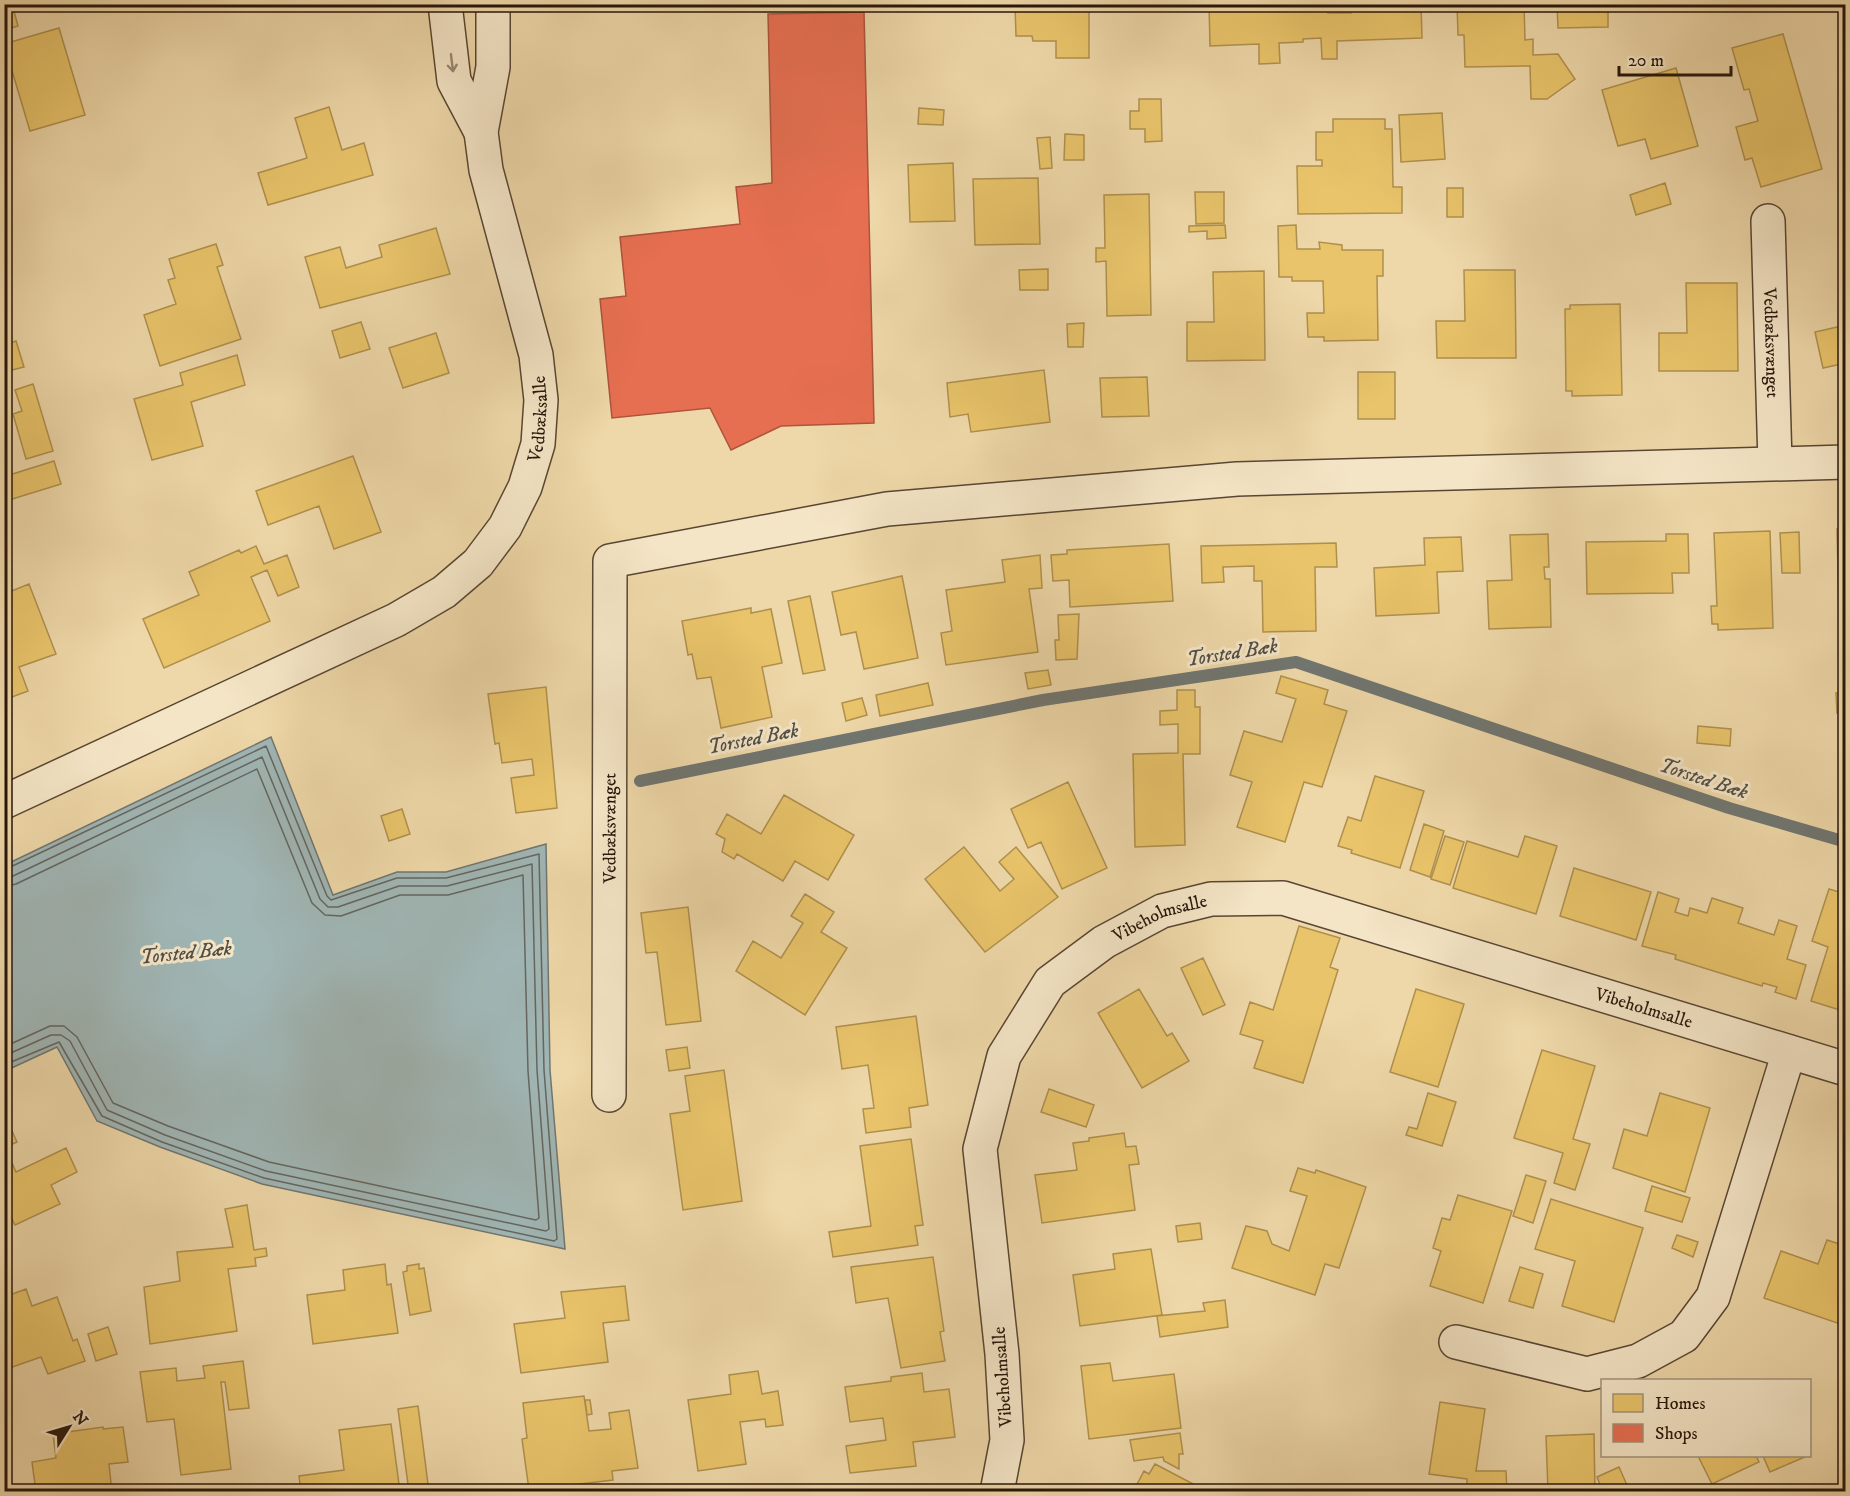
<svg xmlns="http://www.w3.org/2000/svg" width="1850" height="1496" font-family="'IM FELL DW Pica',serif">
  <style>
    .water { fill: #a0b6b5; stroke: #707671; stroke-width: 1.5 }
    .homes { fill: #e9c46a; stroke: #af904e; stroke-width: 1.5 }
    .shops { fill: #e76f51; stroke: #ad543c; stroke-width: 1.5 }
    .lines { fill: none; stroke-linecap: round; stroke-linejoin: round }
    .shore { stroke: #646660; stroke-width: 1.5 }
    .stream { stroke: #707671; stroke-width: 12 }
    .minor-casing { stroke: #594632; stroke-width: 36 }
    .tertiary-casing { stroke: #594632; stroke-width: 36 }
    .minor { stroke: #f4e5c6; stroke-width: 33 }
    .tertiary { stroke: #f4e5c6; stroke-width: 33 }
    .oneway { stroke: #988872 }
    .labels { text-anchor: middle; stroke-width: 6; stroke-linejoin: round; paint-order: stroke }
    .street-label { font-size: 18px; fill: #27160b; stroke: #f4e5c6 }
    .water-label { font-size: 20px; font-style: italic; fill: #514e46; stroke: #f4e5c6 }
  </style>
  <rect width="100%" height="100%" fill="#eed7a8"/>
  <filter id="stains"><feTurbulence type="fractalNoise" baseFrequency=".00333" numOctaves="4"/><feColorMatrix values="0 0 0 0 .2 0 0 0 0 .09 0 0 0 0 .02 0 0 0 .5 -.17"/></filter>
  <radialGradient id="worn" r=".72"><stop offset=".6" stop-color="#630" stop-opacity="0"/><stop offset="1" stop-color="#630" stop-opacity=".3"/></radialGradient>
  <path class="water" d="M 271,737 L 333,895 L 397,872 L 446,872 L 546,844 L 550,1070 L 565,1249 L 262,1184 L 160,1147 L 97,1121 L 57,1047 L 5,1071 L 5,865 Z"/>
  <path class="homes" d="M 4,4 L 12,4 L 18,26 L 4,30 Z
    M 932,4 L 1009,4 L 1009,6 L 1000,6 L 1000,11 L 932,11 Z
    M 1084,4 L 1141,4 L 1141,8 L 1089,8 L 1089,58 L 1056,58 L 1056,41 L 1033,41 L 1032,36 L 1016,36 L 1015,5 L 1055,5 L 1055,8 L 1084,7 Z
    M 1209,4 L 1328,4 L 1328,13 L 1351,13 L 1350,4 L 1421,4 L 1422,38 L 1337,41 L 1337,59 L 1322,59 L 1321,38 L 1303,39 L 1303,42 L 1279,43 L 1280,63 L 1259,64 L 1259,44 L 1210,46 Z
    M 1457,4 L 1524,4 L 1525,40 L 1533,39 L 1533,55 L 1558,54 L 1575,79 L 1547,99 L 1531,99 L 1530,66 L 1465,67 L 1464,35 L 1458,35 Z
    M 1557,4 L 1617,4 L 1617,11 L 1608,11 L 1608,27 L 1558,28 Z
    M 59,28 L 85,115 L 30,131 L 4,44 Z
    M 1783,34 L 1822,169 L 1761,187 L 1752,158 L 1745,160 L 1736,127 L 1758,121 L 1749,89 L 1744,90 L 1732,48 Z
    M 1676,68 L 1698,146 L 1651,159 L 1645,139 L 1618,146 L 1602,90 Z
    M 1139,99 L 1161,99 L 1162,141 L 1145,142 L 1145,129 L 1130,129 L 1130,111 L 1139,111 Z
    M 329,107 L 342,150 L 364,143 L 373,175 L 268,205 L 258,173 L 307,158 L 295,118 Z
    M 919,108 L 944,110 L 943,125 L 918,124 Z
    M 1442,113 L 1445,159 L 1401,162 L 1399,115 Z
    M 1333,119 L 1385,119 L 1385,129 L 1392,129 L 1393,187 L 1402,187 L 1402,213 L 1298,214 L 1297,166 L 1322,166 L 1322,160 L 1316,160 L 1316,132 L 1333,132 Z
    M 1065,134 L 1084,135 L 1084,160 L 1064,160 Z
    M 1050,137 L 1052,168 L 1040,169 L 1037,138 Z
    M 953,163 L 955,221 L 910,222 L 908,165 Z
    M 1038,178 L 1040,244 L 975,245 L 973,179 Z
    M 1665,183 L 1671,204 L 1636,215 L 1630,195 Z
    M 1447,188 L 1463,188 L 1463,217 L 1447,217 Z
    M 1195,192 L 1224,192 L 1224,223 L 1196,224 Z
    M 1149,194 L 1151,315 L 1107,316 L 1106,261 L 1096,262 L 1096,248 L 1105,248 L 1104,195 Z
    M 1225,225 L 1226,238 L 1207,239 L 1207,231 L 1189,232 L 1189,226 Z
    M 1296,225 L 1297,249 L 1320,249 L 1319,242 L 1342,245 L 1342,250 L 1383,250 L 1383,276 L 1377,276 L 1378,340 L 1324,341 L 1324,337 L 1308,337 L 1307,313 L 1324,313 L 1323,281 L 1292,281 L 1292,277 L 1279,277 L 1278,226 Z
    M 436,228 L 450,274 L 320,308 L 305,257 L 340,247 L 346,268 L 382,257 L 379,245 Z
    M 216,244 L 223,265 L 217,267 L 241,339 L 160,366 L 144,315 L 176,304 L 168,280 L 175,278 L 169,259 Z
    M 1048,269 L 1048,290 L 1020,290 L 1019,270 Z
    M 1464,270 L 1515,270 L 1516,358 L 1437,358 L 1436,321 L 1465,321 Z
    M 1264,271 L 1265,360 L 1187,361 L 1187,322 L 1214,322 L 1213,272 Z
    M 1686,283 L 1737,283 L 1738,371 L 1659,371 L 1659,333 L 1687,333 Z
    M 1620,304 L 1622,395 L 1572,396 L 1572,391 L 1566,391 L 1565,309 L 1570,309 L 1570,305 Z
    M 361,322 L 370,349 L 340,358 L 332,331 Z
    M 1084,323 L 1083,347 L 1068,347 L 1067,324 Z
    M 1846,325 L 1846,363 L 1823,368 L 1815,332 Z
    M 436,333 L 449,373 L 403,388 L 389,348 Z
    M 16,341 L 24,367 L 4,372 L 4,345 Z
    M 237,355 L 245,385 L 191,402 L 203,446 L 152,460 L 134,399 L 183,385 L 180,373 Z
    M 1044,370 L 1050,422 L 971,432 L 968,414 L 950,417 L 947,383 Z
    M 1358,372 L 1395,372 L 1395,419 L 1358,419 Z
    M 1147,377 L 1149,416 L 1102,417 L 1100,378 Z
    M 33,384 L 53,451 L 26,459 L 13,414 L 22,411 L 15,390 Z
    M 353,456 L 381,532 L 334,549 L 319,506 L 268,525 L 256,491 Z
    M 54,461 L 61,484 L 9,500 L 4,473 L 6,476 Z
    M 1837,529 L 1846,529 L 1846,618 L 1839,618 Z
    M 1770,531 L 1773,628 L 1718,630 L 1718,624 L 1712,624 L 1711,606 L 1717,606 L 1714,533 Z
    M 1799,532 L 1800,573 L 1782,573 L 1780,533 Z
    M 1548,534 L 1549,567 L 1544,567 L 1545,579 L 1550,579 L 1551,627 L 1489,629 L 1487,581 L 1512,580 L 1510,535 Z
    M 1666,534 L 1688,534 L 1689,573 L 1672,573 L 1673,593 L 1587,594 L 1586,542 L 1666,541 Z
    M 1461,537 L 1463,571 L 1437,572 L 1439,613 L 1376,616 L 1374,568 L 1425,565 L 1424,538 Z
    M 1336,543 L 1337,567 L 1315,567 L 1316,631 L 1263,632 L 1262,581 L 1254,581 L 1254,566 L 1223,567 L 1224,582 L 1202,583 L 1201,546 Z
    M 1169,544 L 1173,601 L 1070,607 L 1069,580 L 1053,581 L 1051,555 L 1067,554 L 1067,550 Z
    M 256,546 L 264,564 L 287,555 L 299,587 L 278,596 L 267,570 L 251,577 L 270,621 L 164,668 L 143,619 L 199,595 L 189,572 L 239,550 L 241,553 Z
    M 1040,555 L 1042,588 L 1029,589 L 1038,652 L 946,665 L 941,633 L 952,631 L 946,590 L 1005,582 L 1002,560 Z
    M 902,576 L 918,658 L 864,669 L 856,632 L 841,635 L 832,592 Z
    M 29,584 L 56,654 L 19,667 L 28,691 L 4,700 L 4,594 Z
    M 810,596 L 825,670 L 803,674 L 788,601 Z
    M 751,608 L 751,613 L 771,609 L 782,663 L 762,667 L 772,717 L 721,728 L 711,677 L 697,679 L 692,654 L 688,655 L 682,621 Z
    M 1079,614 L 1077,659 L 1056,660 L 1055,640 L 1059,640 L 1058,615 Z
    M 1048,670 L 1051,685 L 1028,689 L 1025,673 Z
    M 1281,676 L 1328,690 L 1324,704 L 1347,711 L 1322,787 L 1304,782 L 1285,842 L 1237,827 L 1252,782 L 1230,775 L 1244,731 L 1282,742 L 1296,699 L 1276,693 Z
    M 928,683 L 933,705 L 880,716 L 876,695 Z
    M 546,687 L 557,808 L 516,813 L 511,778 L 534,775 L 532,759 L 502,763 L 499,743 L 495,744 L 488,694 Z
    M 1177,690 L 1195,690 L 1195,707 L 1200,707 L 1200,754 L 1183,754 L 1185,845 L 1135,847 L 1133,754 L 1178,753 L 1178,724 L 1160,725 L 1160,711 L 1177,710 Z
    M 1846,692 L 1846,713 L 1837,713 L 1836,693 Z
    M 862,698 L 867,715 L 846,721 L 842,703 Z
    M 1698,726 L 1731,729 L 1730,746 L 1697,743 Z
    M 1375,776 L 1424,791 L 1400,868 L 1351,853 L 1352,850 L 1338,846 L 1348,817 L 1361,821 Z
    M 1068,782 L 1107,868 L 1062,889 L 1041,842 L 1028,848 L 1011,809 Z
    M 784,795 L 854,835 L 828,880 L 795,861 L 783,881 L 737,854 L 734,859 L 722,852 L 725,839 L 716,834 L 727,814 L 761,834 Z
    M 402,809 L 410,834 L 389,841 L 381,816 Z
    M 1424,824 L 1444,831 L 1430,877 L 1410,870 Z
    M 1445,836 L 1464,842 L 1450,885 L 1431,879 Z
    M 1525,836 L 1557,846 L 1536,914 L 1453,888 L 1467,841 L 1518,857 Z
    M 964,847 L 1000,891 L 1014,879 L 999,862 L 1016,847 L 1058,897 L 985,952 L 925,879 Z
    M 1574,868 L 1651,892 L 1636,940 L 1560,916 Z
    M 1829,889 L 1846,894 L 1846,1012 L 1811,1001 L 1828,947 L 1812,941 Z
    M 1658,892 L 1679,899 L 1675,912 L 1688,916 L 1690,908 L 1707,913 L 1712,898 L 1743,908 L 1738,923 L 1774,935 L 1779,920 L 1797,926 L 1787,959 L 1806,965 L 1796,999 L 1775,992 L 1777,987 L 1763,983 L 1762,986 L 1675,959 L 1676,955 L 1642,946 Z
    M 805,894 L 834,912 L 821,932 L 847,948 L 805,1015 L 736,971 L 753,941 L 781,958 L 803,923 L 791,916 Z
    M 688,907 L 701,1021 L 666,1025 L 657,952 L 646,953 L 641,913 Z
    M 1299,926 L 1340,938 L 1330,967 L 1338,970 L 1303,1083 L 1254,1068 L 1263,1041 L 1240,1034 L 1250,1002 L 1273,1010 Z
    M 1203,958 L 1225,1005 L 1203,1015 L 1181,968 Z
    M 1139,989 L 1167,1036 L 1172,1033 L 1189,1061 L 1142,1088 L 1098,1013 Z
    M 1416,989 L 1464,1004 L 1438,1087 L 1390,1072 Z
    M 916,1016 L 928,1105 L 909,1108 L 911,1127 L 866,1133 L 863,1109 L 874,1108 L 868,1065 L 842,1069 L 836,1027 Z
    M 687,1047 L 690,1068 L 669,1071 L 666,1050 Z
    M 1542,1050 L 1595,1066 L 1573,1139 L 1590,1144 L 1575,1190 L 1554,1183 L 1563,1153 L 1514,1138 Z
    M 724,1070 L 742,1201 L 683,1210 L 670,1114 L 690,1111 L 685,1076 Z
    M 1049,1089 L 1094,1105 L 1086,1127 L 1041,1112 Z
    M 1428,1093 L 1456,1102 L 1442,1146 L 1406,1135 L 1409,1127 L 1417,1129 Z
    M 1660,1093 L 1710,1108 L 1685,1192 L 1613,1168 L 1624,1129 L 1647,1136 Z
    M 4,1113 L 17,1142 L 5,1147 L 16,1172 L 66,1148 L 77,1172 L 51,1185 L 60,1204 L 15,1225 L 4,1203 Z
    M 1124,1133 L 1126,1147 L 1136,1146 L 1139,1164 L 1129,1165 L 1135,1210 L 1042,1223 L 1035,1175 L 1077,1170 L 1073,1143 L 1089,1141 L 1089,1138 Z
    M 911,1139 L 923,1225 L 915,1226 L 918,1245 L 833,1257 L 829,1232 L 871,1226 L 860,1146 Z
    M 1298,1168 L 1315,1173 L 1316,1170 L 1366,1187 L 1339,1268 L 1325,1264 L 1315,1295 L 1232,1268 L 1246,1226 L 1267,1231 L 1272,1244 L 1289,1251 L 1307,1196 L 1290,1191 Z
    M 1526,1175 L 1546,1181 L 1533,1223 L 1513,1216 Z
    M 1652,1186 L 1690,1198 L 1682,1222 L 1645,1211 Z
    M 1458,1195 L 1512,1211 L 1483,1303 L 1430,1286 L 1441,1251 L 1433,1248 L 1442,1218 L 1450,1220 Z
    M 1551,1199 L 1643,1228 L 1614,1322 L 1562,1306 L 1575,1261 L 1535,1249 Z
    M 247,1205 L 254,1250 L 266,1248 L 267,1256 L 255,1258 L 256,1266 L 228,1269 L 237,1331 L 150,1344 L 144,1287 L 180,1281 L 177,1252 L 233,1247 L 225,1209 Z
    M 1200,1223 L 1202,1239 L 1178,1242 L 1176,1226 Z
    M 1677,1235 L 1698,1242 L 1693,1257 L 1672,1248 Z
    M 1827,1240 L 1846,1246 L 1846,1326 L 1764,1298 L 1781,1251 L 1818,1264 Z
    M 1151,1249 L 1162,1315 L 1080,1326 L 1073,1275 L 1115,1269 L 1113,1254 Z
    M 933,1257 L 944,1331 L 940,1332 L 945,1361 L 901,1368 L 888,1298 L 856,1303 L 851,1267 Z
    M 385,1264 L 387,1285 L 391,1284 L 398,1333 L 313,1344 L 307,1295 L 345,1290 L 343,1270 Z
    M 419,1264 L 419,1269 L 424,1268 L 431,1311 L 410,1315 L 403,1272 L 407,1271 L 407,1266 Z
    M 1520,1267 L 1543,1274 L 1533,1308 L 1509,1301 Z
    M 625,1286 L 629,1320 L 603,1323 L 608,1362 L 521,1373 L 514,1324 L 565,1318 L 561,1292 Z
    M 26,1289 L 32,1306 L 57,1297 L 73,1341 L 77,1339 L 85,1361 L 48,1374 L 41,1357 L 4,1370 L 4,1297 Z
    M 1225,1300 L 1228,1327 L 1160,1337 L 1157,1316 L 1205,1311 L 1203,1303 Z
    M 108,1327 L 117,1354 L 96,1361 L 88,1334 Z
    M 243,1361 L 249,1408 L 229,1410 L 225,1382 L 221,1382 L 231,1469 L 181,1475 L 174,1419 L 147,1422 L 140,1372 L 176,1368 L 177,1381 L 205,1378 L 203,1366 Z
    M 1110,1363 L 1113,1381 L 1174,1374 L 1181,1428 L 1089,1439 L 1081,1366 Z
    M 758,1371 L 762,1394 L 778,1391 L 783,1425 L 766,1427 L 765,1419 L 740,1422 L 746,1464 L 698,1471 L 688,1400 L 731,1394 L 729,1375 Z
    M 922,1373 L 924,1392 L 949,1389 L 955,1437 L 913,1442 L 916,1466 L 850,1473 L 846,1446 L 886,1440 L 883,1418 L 850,1422 L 845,1387 L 891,1381 L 891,1377 Z
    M 584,1396 L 589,1431 L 611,1429 L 609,1413 L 629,1410 L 638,1468 L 612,1471 L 613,1480 L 529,1490 L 522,1439 L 527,1438 L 523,1403 Z
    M 585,1400 L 590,1400 L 592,1414 L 587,1415 Z
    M 1440,1402 L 1485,1409 L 1476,1471 L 1506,1471 L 1507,1492 L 1467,1492 L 1467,1479 L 1429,1474 Z
    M 418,1406 L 429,1492 L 409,1492 L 398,1409 Z
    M 391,1424 L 400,1492 L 301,1492 L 299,1476 L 344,1470 L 339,1430 Z
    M 103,1427 L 103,1429 L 123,1427 L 128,1462 L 109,1464 L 112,1492 L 36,1492 L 32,1462 L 56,1458 L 53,1434 Z
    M 1180,1433 L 1183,1454 L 1179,1454 L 1179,1469 L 1164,1461 L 1163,1457 L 1134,1461 L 1130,1440 Z
    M 1594,1434 L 1595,1492 L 1548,1492 L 1546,1436 Z
    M 1698,1456 L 1756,1456 L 1759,1462 L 1712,1484 Z
    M 1763,1456 L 1807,1456 L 1770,1472 Z
    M 1155,1464 L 1197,1486 L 1193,1492 L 1133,1492 L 1144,1471 L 1149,1474 Z
    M 1619,1467 L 1630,1492 L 1603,1492 L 1597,1477 Z"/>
  <path class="shops" d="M 864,12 L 874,423 L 781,426 L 731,450 L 710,408 L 612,418 L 600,299 L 626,296 L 620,237 L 740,224 L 736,187 L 772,183 L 768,14 Z"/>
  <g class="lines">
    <path class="shore" d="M 4,870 L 266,746 L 327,896 L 331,900 L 397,878 L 446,878 L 539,854 L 544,1070 L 557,1239 L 554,1241 L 264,1178 L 162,1142 L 102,1116 L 59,1042 L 4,1065
      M 4,878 L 13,876 L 262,757 L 320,899 L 328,907 L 338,907 L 399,886 L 447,886 L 532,864 L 537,1070 L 549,1229 L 546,1231 L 266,1171 L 165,1135 L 107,1110 L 70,1041 L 61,1035 L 51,1035 L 4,1056
      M 4,887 L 16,884 L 257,769 L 312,903 L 325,915 L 341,916 L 400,895 L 448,895 L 523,875 L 528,1071 L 539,1218 L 536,1220 L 269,1162 L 168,1126 L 113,1103 L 77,1037 L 64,1026 L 50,1026 L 4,1047"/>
    <path class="stream" d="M 640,781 L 1043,700 L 1296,662 L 1729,808 L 1846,842"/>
    <g class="minor-casing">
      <g id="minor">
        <path id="s1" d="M 1768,221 L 1775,463"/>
        <path id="s2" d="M 609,1095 L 610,561 L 887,509 L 1237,479 L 1846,462"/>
        <path d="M 1456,1342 L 1587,1374 L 1638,1361 L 1684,1336 L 1713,1297 L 1789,1052"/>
        <path id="s3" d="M 997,1492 L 1007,1440 L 1002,1354 L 980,1149 L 1004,1056 L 1050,982 L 1104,942 L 1162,911 L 1211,899 L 1283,898 L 1846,1069"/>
      </g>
    </g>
    <g class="tertiary-casing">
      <g id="tertiary">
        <path d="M 445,4 L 454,81 L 481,132"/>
        <path id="s4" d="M 4,802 L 396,620 L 444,592 L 478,563 L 505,527 L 525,487 L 538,444 L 541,400 L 536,355 L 486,170 L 481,132 L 493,67 L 493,4"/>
      </g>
    </g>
    <use href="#minor" class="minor"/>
    <use href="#tertiary" class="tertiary"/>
  </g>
  <defs><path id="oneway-shaft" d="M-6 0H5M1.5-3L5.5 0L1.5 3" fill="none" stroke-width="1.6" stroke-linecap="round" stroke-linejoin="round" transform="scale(1.5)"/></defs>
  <use class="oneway" href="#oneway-shaft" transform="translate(452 63) rotate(83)"/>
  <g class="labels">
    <g class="street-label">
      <text dy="6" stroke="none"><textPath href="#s1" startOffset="122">Vedbæksvænget</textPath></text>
      <text dy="6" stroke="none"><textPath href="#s4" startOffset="692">Vedbæksalle</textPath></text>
      <text dy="6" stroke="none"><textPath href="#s2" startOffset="267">Vedbæksvænget</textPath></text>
      <text dy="6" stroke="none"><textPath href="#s3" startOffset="657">Vibeholmsalle</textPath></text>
      <text dy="6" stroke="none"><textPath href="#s3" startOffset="1161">Vibeholmsalle</textPath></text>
      <text transform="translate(1002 1377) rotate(-94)" y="6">Vibeholmsalle</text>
    </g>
    <g class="water-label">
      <text transform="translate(1232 652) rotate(-9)" y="7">Torsted Bæk</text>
      <text transform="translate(753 738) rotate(-11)" y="7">Torsted Bæk</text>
      <text transform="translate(1704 778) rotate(18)" y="7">Torsted Bæk</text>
      <text transform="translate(186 952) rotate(-6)" y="7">Torsted Bæk</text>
    </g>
  </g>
  <rect width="1850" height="1496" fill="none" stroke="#eed7a8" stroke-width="24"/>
  <rect x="6" y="6" width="1838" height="1484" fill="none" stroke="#27160b" stroke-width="3"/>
  <rect x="12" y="12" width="1826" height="1472" fill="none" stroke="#27160b" stroke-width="1.5"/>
  <rect x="1601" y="1379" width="210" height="78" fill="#f4e5c6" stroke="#a2927b" stroke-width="1.5"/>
  <rect x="1613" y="1394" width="30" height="18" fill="#e9c46a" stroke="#a2927b" stroke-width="1.5"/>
  <text x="1655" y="1409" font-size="18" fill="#27160b">Homes</text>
  <rect x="1613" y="1424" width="30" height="18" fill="#e76f51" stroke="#a2927b" stroke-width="1.5"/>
  <text x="1655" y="1439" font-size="18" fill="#27160b">Shops</text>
  <g transform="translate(69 1427) rotate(53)" stroke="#f4e5c6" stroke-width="4.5" paint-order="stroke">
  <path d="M0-4.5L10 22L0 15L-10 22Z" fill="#27160b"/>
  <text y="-9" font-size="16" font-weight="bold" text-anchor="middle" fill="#27160b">N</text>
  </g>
  <path d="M1619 66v9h112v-9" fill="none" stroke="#27160b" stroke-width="3"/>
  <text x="1628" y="66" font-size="18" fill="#27160b" stroke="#f4e5c6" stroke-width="4.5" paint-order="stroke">20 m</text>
  <rect width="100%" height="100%" filter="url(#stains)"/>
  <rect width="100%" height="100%" fill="url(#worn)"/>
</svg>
